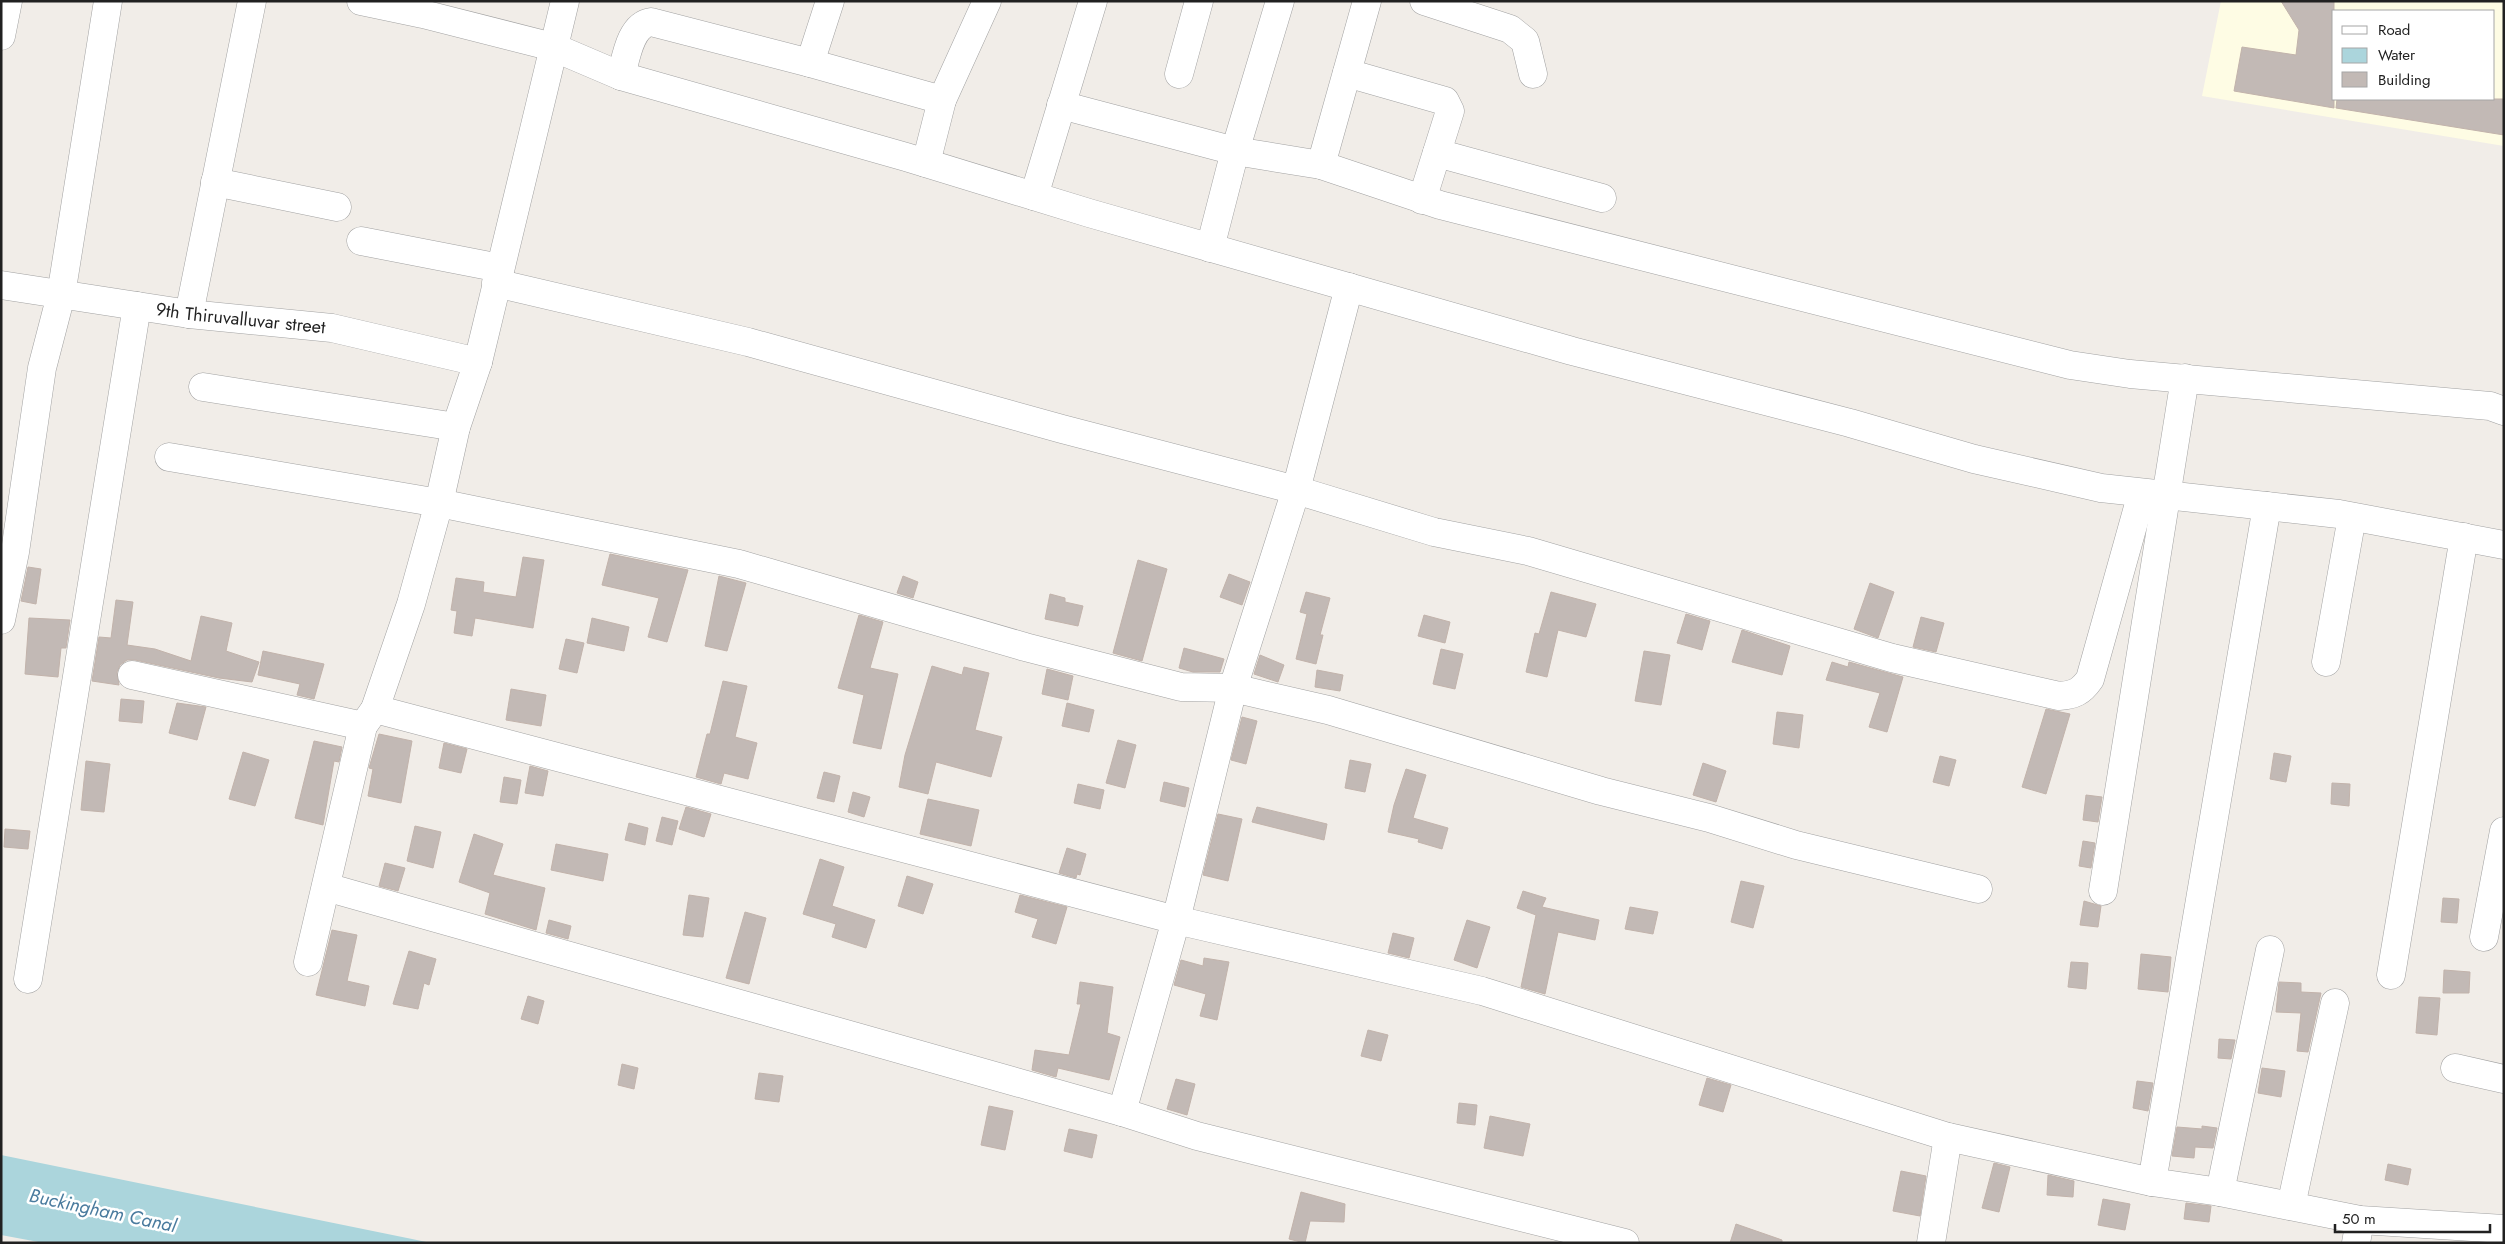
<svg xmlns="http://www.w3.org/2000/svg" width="2505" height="1244" font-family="Jost,sans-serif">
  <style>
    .education { fill: #fefce4; fill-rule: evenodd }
    .water { fill: #abd5dc }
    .building { fill: #c2b9b5; stroke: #c2b3ab }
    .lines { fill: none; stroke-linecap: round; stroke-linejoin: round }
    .minor-casing { stroke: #a2a2a2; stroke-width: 29 }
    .minor { stroke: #fff; stroke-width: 28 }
    .labels { text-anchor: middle; stroke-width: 5; stroke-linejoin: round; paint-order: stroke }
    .street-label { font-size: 18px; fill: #212121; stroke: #fff }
    .water-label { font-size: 19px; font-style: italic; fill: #4a7b9e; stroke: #fff }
  </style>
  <rect width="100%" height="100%" fill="#f1ede8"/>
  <path class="education" d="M 2221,1 L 2504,1 L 2504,146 L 2202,96 ZM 2334,11 L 2494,11 L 2494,99 L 2334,99 Z"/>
  <path class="water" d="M 1,1155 L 412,1239 L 431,1243 L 44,1243 L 1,1235 Z"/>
  <path class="building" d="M 2281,1 L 2334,1 L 2334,108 L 2234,91 L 2242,47 L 2296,55 L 2299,30 Z
    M 2337,99 L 2504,99 L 2504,135 L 2336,108 Z
    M 610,554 L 688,570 L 667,642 L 648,637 L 659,598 L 602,585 Z
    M 523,557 L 544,560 L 533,628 L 475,618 L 472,636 L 454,633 L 457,611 L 451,610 L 456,578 L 484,582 L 483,592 L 516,597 Z
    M 1138,560 L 1167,569 L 1142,661 L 1113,653 Z
    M 28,567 L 41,569 L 36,604 L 21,601 Z
    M 1229,574 L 1250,582 L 1242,605 L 1220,597 Z
    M 719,576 L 746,583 L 727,651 L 705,646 Z
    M 903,576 L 918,582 L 913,598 L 897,593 Z
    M 1870,583 L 1894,592 L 1878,638 L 1854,629 Z
    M 1306,592 L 1330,598 L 1320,635 L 1323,635 L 1316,664 L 1296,659 L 1307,614 L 1300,612 Z
    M 1551,592 L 1596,604 L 1586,637 L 1558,630 L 1547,677 L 1526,672 L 1535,633 L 1539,634 Z
    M 1050,594 L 1065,598 L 1065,602 L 1083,606 L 1078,626 L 1045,619 Z
    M 116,600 L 133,602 L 127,645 L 155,649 L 191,661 L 201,616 L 232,623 L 226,651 L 259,662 L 252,682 L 219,678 L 135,660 L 127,660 L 120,665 L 117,672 L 119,685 L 92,681 L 99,637 L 111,638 Z
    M 1686,614 L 1710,621 L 1702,650 L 1677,643 Z
    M 859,615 L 883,622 L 870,668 L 898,674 L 881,749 L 853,743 L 864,695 L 838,688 Z
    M 1424,615 L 1450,622 L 1445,643 L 1418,636 Z
    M 1921,617 L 1944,623 L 1936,652 L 1913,647 Z
    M 29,618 L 70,620 L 66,648 L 61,648 L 58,677 L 25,674 Z
    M 592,618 L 629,627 L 624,651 L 587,643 Z
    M 1742,630 L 1790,646 L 1782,675 L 1732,662 Z
    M 566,639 L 584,643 L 577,673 L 559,669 Z
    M 1184,648 L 1224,659 L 1220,672 L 1193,672 L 1179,668 Z
    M 1441,649 L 1463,654 L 1455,689 L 1433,684 Z
    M 263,651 L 324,664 L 314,699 L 297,695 L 300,684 L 258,675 Z
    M 1644,651 L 1670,655 L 1661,705 L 1635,701 Z
    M 1260,655 L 1284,665 L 1278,682 L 1254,674 Z
    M 1832,662 L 1848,667 L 1849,662 L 1903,677 L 1887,732 L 1869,727 L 1880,693 L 1826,680 Z
    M 932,666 L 962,675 L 964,667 L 989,673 L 975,730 L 1002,737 L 991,777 L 936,762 L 928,794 L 899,787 L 905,755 Z
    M 1047,669 L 1073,676 L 1068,700 L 1042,694 Z
    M 1317,670 L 1343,675 L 1340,691 L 1315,687 Z
    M 723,681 L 747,686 L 735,737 L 757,743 L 748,779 L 724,773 L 721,784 L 696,777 L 707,734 L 710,734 Z
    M 511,689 L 546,695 L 541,726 L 506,720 Z
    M 121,699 L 144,701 L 142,723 L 119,721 Z
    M 177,703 L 206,707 L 197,740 L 169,733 Z
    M 1067,703 L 1094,710 L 1089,732 L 1062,726 Z
    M 2046,709 L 2070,714 L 2046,794 L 2022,787 Z
    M 1777,712 L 1803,715 L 1799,748 L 1773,744 Z
    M 1242,717 L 1257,721 L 1246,764 L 1231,760 Z
    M 379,734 L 412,741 L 401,803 L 368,796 L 373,769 L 369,768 Z
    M 1118,740 L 1136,745 L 1125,788 L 1106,783 Z
    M 314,741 L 342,747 L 339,762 L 334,761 L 323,825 L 295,818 Z
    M 444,743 L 467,749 L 461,773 L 439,768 Z
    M 243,752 L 269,760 L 255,806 L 229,799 Z
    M 2274,753 L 2291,756 L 2286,782 L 2270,779 Z
    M 1940,756 L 1956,760 L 1949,786 L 1933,782 Z
    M 1350,760 L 1371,764 L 1365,792 L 1345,788 Z
    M 86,761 L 110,764 L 104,812 L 81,810 Z
    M 1703,763 L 1726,771 L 1716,802 L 1693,795 Z
    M 530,766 L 548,771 L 543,796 L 525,793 Z
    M 1406,769 L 1426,775 L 1413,818 L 1448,828 L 1442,849 L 1418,842 L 1419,839 L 1388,832 L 1394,805 Z
    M 824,772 L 840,776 L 834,802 L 817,798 Z
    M 504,777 L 521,780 L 517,804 L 500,802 Z
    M 1164,782 L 1189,788 L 1185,807 L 1160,801 Z
    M 2332,783 L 2350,784 L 2349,806 L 2331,804 Z
    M 1078,784 L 1104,790 L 1100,809 L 1074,803 Z
    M 853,792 L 870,797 L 864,817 L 848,812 Z
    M 2086,795 L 2102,797 L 2098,822 L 2083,820 Z
    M 928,799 L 979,810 L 971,846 L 920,834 Z
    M 686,807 L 711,814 L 704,837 L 679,829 Z
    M 1257,807 L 1327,824 L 1324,840 L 1252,822 Z
    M 1218,814 L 1242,819 L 1228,881 L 1203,875 Z
    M 662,817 L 678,821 L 672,845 L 656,841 Z
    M 629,823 L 648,828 L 645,845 L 625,840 Z
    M 415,826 L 441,832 L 433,868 L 407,861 Z
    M 5,829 L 30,831 L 28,849 L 4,847 Z
    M 474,834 L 503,844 L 493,875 L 545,888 L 536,930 L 485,914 L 490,893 L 459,882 Z
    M 2083,841 L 2095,843 L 2091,868 L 2079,866 Z
    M 556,844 L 608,854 L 603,881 L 551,870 Z
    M 1067,848 L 1086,854 L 1080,875 L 1077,874 L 1076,878 L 1059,873 Z
    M 820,859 L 844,867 L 832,906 L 875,920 L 866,948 L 832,937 L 836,924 L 803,914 Z
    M 385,863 L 405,868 L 398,891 L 379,886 Z
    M 907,876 L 933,884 L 923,914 L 898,906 Z
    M 1741,881 L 1764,886 L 1753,928 L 1731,922 Z
    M 1523,891 L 1546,898 L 1542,907 L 1599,920 L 1595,940 L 1558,932 L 1545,994 L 1521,987 L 1536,915 L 1517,908 Z
    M 689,895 L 709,898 L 703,937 L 683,935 Z
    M 1020,895 L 1067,907 L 1056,944 L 1032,937 L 1038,919 L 1015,912 Z
    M 2443,898 L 2459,899 L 2457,923 L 2441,922 Z
    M 2084,901 L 2101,906 L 2098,927 L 2080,925 Z
    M 1630,907 L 1658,912 L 1653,934 L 1625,929 Z
    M 745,912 L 766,918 L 749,984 L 726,978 Z
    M 549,920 L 571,926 L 568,939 L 546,933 Z
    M 1467,920 L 1490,927 L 1477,968 L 1454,960 Z
    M 332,930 L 357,935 L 347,981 L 369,986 L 365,1006 L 316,995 Z
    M 1393,933 L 1414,938 L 1409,958 L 1388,953 Z
    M 409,951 L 436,959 L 429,985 L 424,983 L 418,1009 L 393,1004 Z
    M 2141,954 L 2171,957 L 2168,992 L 2138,989 Z
    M 1204,958 L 1229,962 L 1217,1020 L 1200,1016 L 1206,994 L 1174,985 L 1181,960 L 1203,966 Z
    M 2071,962 L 2088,963 L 2086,989 L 2068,987 Z
    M 2444,970 L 2470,972 L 2469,993 L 2443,993 Z
    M 1080,982 L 1113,987 L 1107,1033 L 1120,1037 L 1109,1080 L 1058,1068 L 1056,1077 L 1032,1070 L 1035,1050 L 1069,1055 L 1081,1004 L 1077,1004 Z
    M 2279,982 L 2301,983 L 2301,992 L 2321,993 L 2308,1052 L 2297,1051 L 2301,1013 L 2276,1012 Z
    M 528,996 L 544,1001 L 538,1024 L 521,1019 Z
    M 2419,997 L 2440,998 L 2437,1035 L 2416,1033 Z
    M 1368,1030 L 1388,1035 L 1381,1061 L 1361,1056 Z
    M 2219,1039 L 2235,1040 L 2231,1059 L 2218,1058 Z
    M 622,1064 L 638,1068 L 634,1089 L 618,1085 Z
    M 2262,1068 L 2285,1071 L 2281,1097 L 2258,1093 Z
    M 759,1073 L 783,1076 L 779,1102 L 755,1099 Z
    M 1707,1078 L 1731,1085 L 1723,1112 L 1699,1105 Z
    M 1176,1079 L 1195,1084 L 1187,1115 L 1167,1109 Z
    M 2137,1081 L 2153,1083 L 2148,1111 L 2133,1108 Z
    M 1459,1103 L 1477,1105 L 1475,1125 L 1457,1123 Z
    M 989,1106 L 1013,1111 L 1005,1150 L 981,1145 Z
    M 1490,1116 L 1530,1124 L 1523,1156 L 1484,1148 Z
    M 2202,1126 L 2217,1128 L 2213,1148 L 2195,1147 L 2194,1158 L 2172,1156 L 2177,1127 L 2202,1129 Z
    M 1069,1129 L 1097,1135 L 1092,1158 L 1064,1151 Z
    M 1994,1163 L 2010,1167 L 1999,1212 L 1982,1208 Z
    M 2388,1164 L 2411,1169 L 2408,1185 L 2385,1180 Z
    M 1901,1171 L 1926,1176 L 1920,1216 L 1893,1211 Z
    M 2048,1175 L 2074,1181 L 2073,1197 L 2047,1195 Z
    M 1301,1192 L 1345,1204 L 1344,1222 L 1310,1221 L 1305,1243 L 1289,1239 Z
    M 2103,1199 L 2130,1204 L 2125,1230 L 2098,1225 Z
    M 2186,1203 L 2211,1206 L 2209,1222 L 2184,1219 Z
    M 1736,1224 L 1782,1240 L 1782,1243 L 1730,1243 Z"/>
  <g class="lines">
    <g class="minor-casing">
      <g id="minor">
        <path d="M 361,1 L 423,14 L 553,47 L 621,76 L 906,157 L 1089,213 L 1572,351 L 1850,423 L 1974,459 L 2101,488 L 2339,514 L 2504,545"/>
        <path d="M 1424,1 L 1510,29 L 1525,41 L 1533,74"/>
        <path d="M 1,36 L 8,1"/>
        <path d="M 810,63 L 830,1"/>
        <path d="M 1347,73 L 1445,101 L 1450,111 L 1422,200"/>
        <path d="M 1179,74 L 1199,1"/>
        <path d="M 621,76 C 626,58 630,25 651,22 L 810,63 L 942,100"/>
        <path d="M 1061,105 L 1235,151 L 1321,165 L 1440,205 L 2070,365 L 2130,374 L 2490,406 L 2504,411"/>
        <path d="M 1437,153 L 1602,198"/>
        <path d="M 926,163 L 942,100 L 987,1"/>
        <path d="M 1321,165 L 1367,1"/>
        <path d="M 215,182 L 337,207"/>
        <path d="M 1034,196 L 1093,1"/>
        <path d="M 361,241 L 500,268"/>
        <path d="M 1210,248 L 1235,151 L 1280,1"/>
        <path d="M 496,283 L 748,342 L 1062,429 L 1296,490 L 1434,532 L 1528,551 L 1892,658 L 2059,696 C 2074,695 2081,692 2090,679 L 2142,493"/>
        <path id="s1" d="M 1,285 L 189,314 L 332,328 L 478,362"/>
        <path d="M 189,314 L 252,1"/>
        <path d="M 203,387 L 456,427"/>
        <path d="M 169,457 L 439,503 L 739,564 L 1025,647 L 1181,687 L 1233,688 L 1328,710 L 1601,791 L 1709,818 L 1796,845 L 1978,889"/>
        <path d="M 2267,506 L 2152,1182 L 2220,1192 L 2360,1220 L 2504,1229"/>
        <path d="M 1,620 L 15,552 L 42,368 L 61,295 L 108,1"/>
        <path d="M 2326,662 L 2352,517"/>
        <path d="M 132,675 L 363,726"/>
        <path d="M 375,709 L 1176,920 L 1482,991 L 1948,1137 L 2152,1182"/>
        <path d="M 326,887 L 1122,1112 L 1197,1136 L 1625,1243"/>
        <path d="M 2103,891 L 2185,378"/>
        <path d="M 2484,937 L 2504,831"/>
        <path d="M 308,962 L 363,726 L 375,709 L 411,604 L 439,503 L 456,427 L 478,362 L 565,1"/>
        <path d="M 2391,975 L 2464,537"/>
        <path d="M 28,979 L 137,306"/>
        <path d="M 2455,1068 L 2504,1079"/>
        <path d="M 1122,1112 L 1176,920 L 1233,688 L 1296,490 L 1349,287"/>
        <path d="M 2220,1192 L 2270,950"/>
        <path d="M 2291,1206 L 2335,1003"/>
        <path d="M 1931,1243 L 1948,1137"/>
        <path d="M 2356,1243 L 2360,1220"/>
      </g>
    </g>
    <use href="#minor" class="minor"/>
  </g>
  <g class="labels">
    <g class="street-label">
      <text dy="6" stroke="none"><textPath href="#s1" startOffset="242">9th Thiruvalluvar street</textPath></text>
    </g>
    <g class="water-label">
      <text transform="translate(103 1210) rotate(12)" y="7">Buckingham Canal</text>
    </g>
  </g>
  <rect width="2505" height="1244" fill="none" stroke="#212121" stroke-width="5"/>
  <rect x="2332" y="10" width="162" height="90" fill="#ffffff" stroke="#a6a6a6"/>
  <rect x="2342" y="26" width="25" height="8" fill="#ffffff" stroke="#a6a6a6"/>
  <text x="2378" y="35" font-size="15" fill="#212121">Road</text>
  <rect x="2342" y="48" width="25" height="15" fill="#abd5dc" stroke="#a6a6a6"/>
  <text x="2378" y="60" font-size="15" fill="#212121">Water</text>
  <rect x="2342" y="72" width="25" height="15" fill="#c2b9b5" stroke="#a6a6a6"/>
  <text x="2378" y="85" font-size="15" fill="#212121">Building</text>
  <path d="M2335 1224v8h155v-8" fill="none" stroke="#212121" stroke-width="2.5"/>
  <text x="2342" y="1224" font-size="15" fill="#212121" stroke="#ffffff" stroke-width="4" paint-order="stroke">50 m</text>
</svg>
